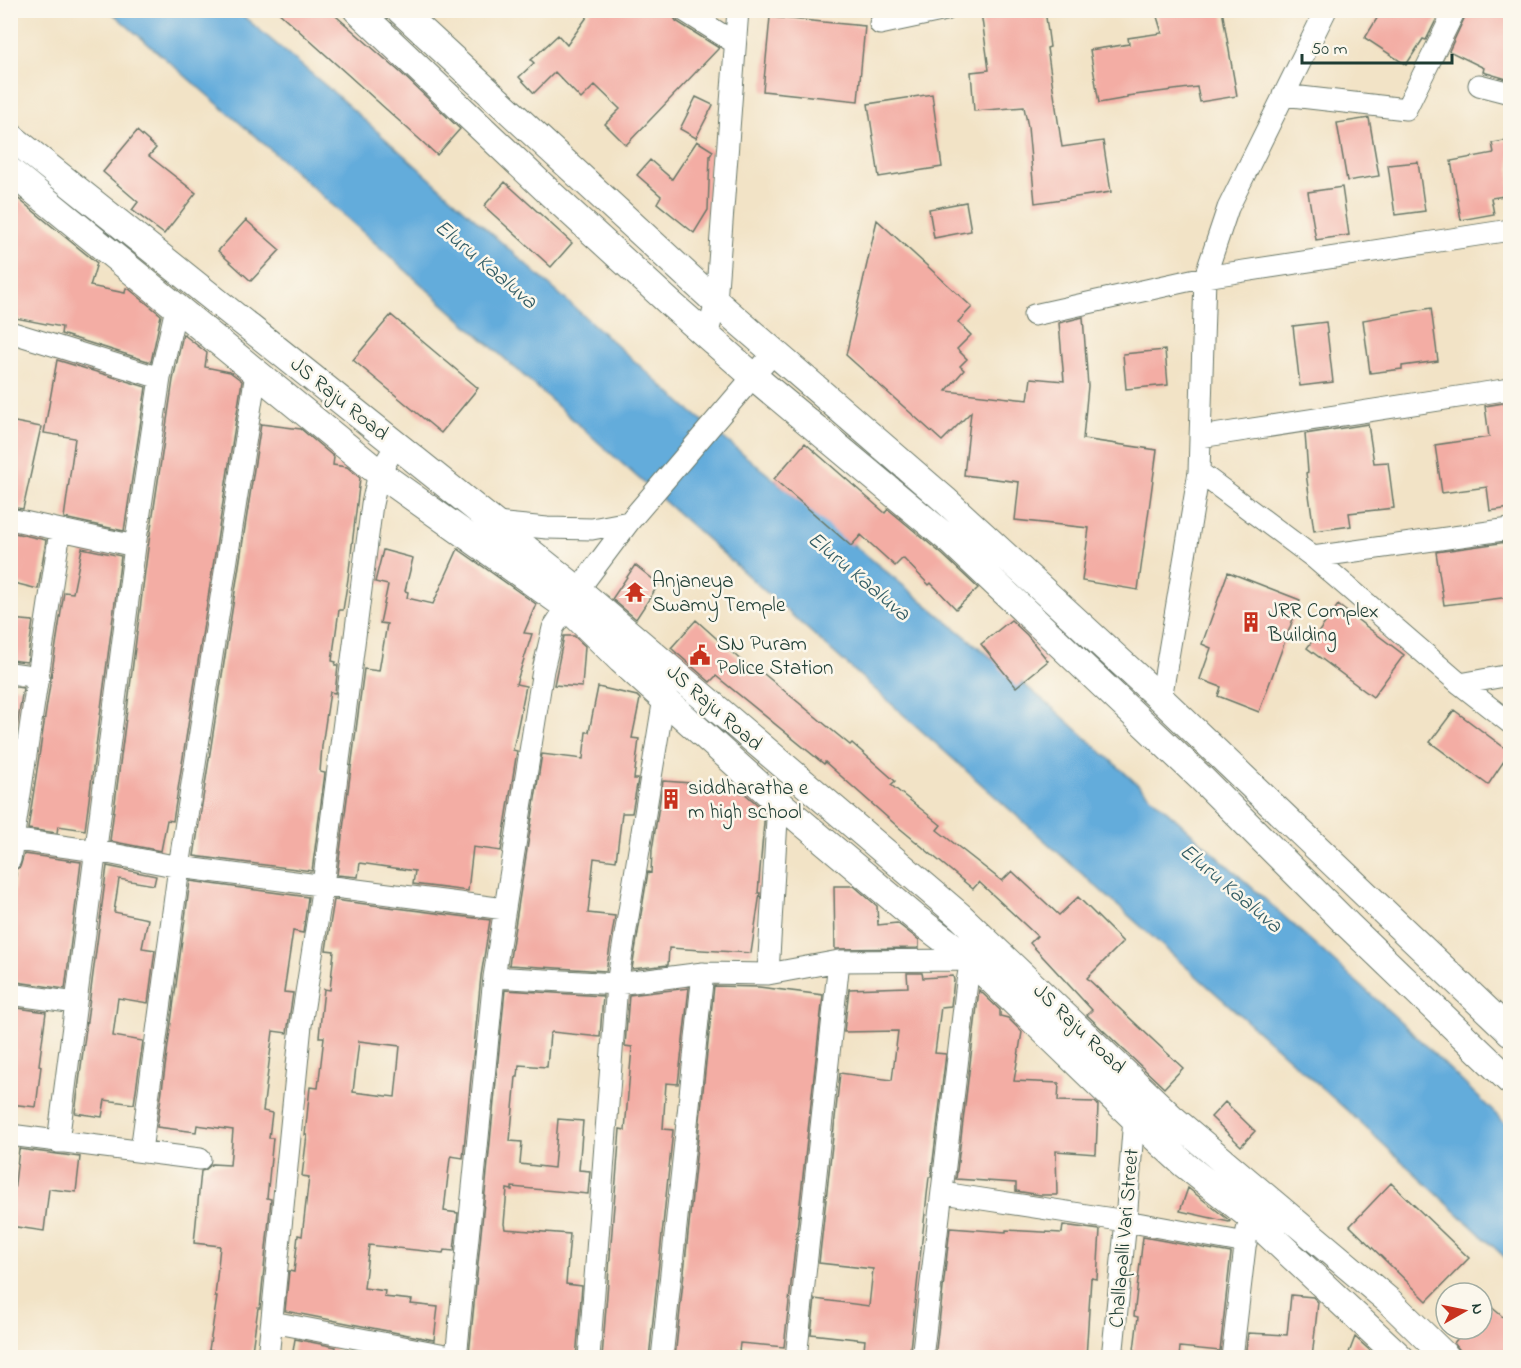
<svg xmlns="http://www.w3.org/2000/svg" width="1521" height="1368" font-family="'Indie Flower',sans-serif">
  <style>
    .water { fill: #64acdb; stroke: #427488; stroke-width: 1.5 }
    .building { fill: #f3ada4; fill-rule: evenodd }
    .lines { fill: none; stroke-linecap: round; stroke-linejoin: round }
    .minor-casing { stroke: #697767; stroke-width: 23 }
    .major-casing { stroke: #697767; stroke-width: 29 }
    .minor { stroke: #fff; stroke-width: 21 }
    .major { stroke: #fff; stroke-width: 27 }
    .labels { text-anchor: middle; stroke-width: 5; stroke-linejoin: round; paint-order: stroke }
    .street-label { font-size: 21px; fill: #1f3d34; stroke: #fbf7ec }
    .poi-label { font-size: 21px; fill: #1f3d34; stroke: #fbf7ec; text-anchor: start }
    .water-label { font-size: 22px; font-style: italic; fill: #345e66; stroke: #fbf7ec }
  </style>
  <rect width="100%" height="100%" fill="#fbf7ec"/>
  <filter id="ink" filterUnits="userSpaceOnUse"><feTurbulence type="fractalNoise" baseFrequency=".0167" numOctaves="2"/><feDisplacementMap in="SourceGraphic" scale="12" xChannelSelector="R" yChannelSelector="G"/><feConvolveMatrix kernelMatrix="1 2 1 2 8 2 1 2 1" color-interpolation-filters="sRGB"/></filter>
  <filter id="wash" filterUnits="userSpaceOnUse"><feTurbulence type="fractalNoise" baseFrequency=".008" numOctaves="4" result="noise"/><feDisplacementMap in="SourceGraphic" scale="24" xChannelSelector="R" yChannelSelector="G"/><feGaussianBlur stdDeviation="1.35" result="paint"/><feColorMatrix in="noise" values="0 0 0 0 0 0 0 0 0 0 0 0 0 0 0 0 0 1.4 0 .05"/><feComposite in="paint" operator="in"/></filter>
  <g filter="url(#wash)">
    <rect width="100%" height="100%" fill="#f2e3c6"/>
    <path class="water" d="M 110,11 L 237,11 L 332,91 L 688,409 L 1054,709 L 1400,1021 L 1510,1128 L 1510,1262 L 1351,1114 L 263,143 Z"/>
    <g id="blocks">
      <path class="building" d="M 276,10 L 329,10 L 401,73 L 460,129 L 437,155 Z
        M 592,10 L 670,10 L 676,21 L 719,48 L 626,145 L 605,124 L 620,109 L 595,85 L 581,99 L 555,72 L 534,93 L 519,77 L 534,63 L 531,60 L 558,35 L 567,45 Z
        M 992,10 L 1045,10 L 1050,47 L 1047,48 L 1062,147 L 1103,141 L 1111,192 L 1035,203 L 1028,127 L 1024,107 L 974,111 L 971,72 L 989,70 L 981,12 Z
        M 1155,10 L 1222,10 L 1237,96 L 1200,102 L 1197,87 L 1127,96 L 1127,98 L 1099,103 L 1090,50 L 1129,44 L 1128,38 L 1162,33 Z
        M 1382,10 L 1441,10 L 1426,40 L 1423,39 L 1406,65 L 1365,38 Z
        M 1468,10 L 1510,10 L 1510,80 L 1483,72 L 1484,68 L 1449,51 Z
        M 770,17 L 865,26 L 858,101 L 763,91 Z
        M 932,94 L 942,167 L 879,177 L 868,104 Z
        M 696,97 L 713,105 L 696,138 L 680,129 Z
        M 1369,118 L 1379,176 L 1347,181 L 1337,123 Z
        M 137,131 L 156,148 L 149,156 L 196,193 L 164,234 L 132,210 L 138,202 L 103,172 Z
        M 1510,140 L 1510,195 L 1491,198 L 1494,214 L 1461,220 L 1451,161 L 1494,153 L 1492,143 Z
        M 697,141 L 713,151 L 710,156 L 708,210 L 694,233 L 657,203 L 661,196 L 637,175 L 650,160 L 672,179 Z
        M 1418,162 L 1425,211 L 1395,215 L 1388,165 Z
        M 505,182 L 572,243 L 551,267 L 484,206 Z
        M 1342,187 L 1349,235 L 1316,240 L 1308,192 Z
        M 10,192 L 97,263 L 90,286 L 125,293 L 126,288 L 129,289 L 161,315 L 151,362 L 61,334 L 62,327 L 10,317 Z
        M 966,202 L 971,231 L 934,238 L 929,209 Z
        M 246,220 L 280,250 L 251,281 L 218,251 Z
        M 877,220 L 972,307 L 958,322 L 971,335 L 957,349 L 967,359 L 960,366 L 964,370 L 946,391 L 1028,400 L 1031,378 L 1064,381 L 1059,323 L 1083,317 L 1088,386 L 1083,439 L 1157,450 L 1138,590 L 1082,581 L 1089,528 L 1015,520 L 1019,482 L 964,475 L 971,412 L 942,441 L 846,355 Z
        M 1431,308 L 1438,361 L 1402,366 L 1402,369 L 1370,373 L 1363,320 Z
        M 391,315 L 478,388 L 441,433 L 353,360 Z
        M 1326,322 L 1333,382 L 1300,386 L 1293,326 Z
        M 183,334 L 207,353 L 205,367 L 230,372 L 242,381 L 173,821 L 167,820 L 161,851 L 110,841 L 148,548 L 173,380 Z
        M 1165,350 L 1168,385 L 1126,389 L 1123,354 Z
        M 57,360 L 146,387 L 124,531 L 64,518 L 75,438 L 44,433 Z
        M 1510,402 L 1510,508 L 1490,511 L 1487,487 L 1442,493 L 1435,445 L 1489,437 L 1485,406 Z
        M 10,421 L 41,427 L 23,509 L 10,507 Z
        M 261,424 L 301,429 L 334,457 L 333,465 L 347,467 L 360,478 L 348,579 L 343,610 L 339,610 L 332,661 L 336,662 L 335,665 L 338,665 L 335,693 L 330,692 L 322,746 L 320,772 L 325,773 L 312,871 L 194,856 Z
        M 1368,424 L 1374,463 L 1388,462 L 1394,508 L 1349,513 L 1351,526 L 1314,531 L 1306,473 L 1308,472 L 1305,434 Z
        M 805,443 L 885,513 L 888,509 L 943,555 L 978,588 L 956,609 L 931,583 L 929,585 L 903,558 L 895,566 L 861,535 L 851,546 L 774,479 Z
        M 10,532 L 46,540 L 38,589 L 10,582 Z
        M 1507,542 L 1510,567 L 1510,597 L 1444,605 L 1436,552 Z
        M 82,548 L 121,556 L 85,830 L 58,826 L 57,833 L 28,829 L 64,592 L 73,593 Z
        M 458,549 L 536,604 L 524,633 L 532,634 L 516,684 L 526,686 L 513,750 L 517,751 L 501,851 L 473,847 L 468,891 L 413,884 L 415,871 L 360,863 L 358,877 L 337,875 L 364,669 L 379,671 L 387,624 L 380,623 L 388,585 L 375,582 L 383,550 L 413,558 L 405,591 L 408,592 L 407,598 L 433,604 Z
        M 635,565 L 659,584 L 636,619 L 612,599 Z
        M 1228,572 L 1300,600 L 1259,712 L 1218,696 L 1221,687 L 1200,679 L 1211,648 L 1202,644 Z
        M 1338,605 L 1404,655 L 1373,697 L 1307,648 Z
        M 10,619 L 33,621 L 27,662 L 10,660 Z
        M 696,620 L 755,673 L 758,669 L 850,745 L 852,743 L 895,781 L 891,785 L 941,825 L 937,830 L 1002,881 L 1012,871 L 1059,915 L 1078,897 L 1123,942 L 1087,978 L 1183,1068 L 1164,1088 L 1087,1015 L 1092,1010 L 1030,943 L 1037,936 L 979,882 L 973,889 L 897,826 L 825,762 L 824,764 L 716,676 L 710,682 L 671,648 Z
        M 1011,620 L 1027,635 L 1048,661 L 1016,687 L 981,644 Z
        M 564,636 L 574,636 L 585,646 L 582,687 L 554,685 Z
        M 10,686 L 23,688 L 10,772 Z
        M 598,687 L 637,696 L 640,699 L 632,738 L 639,739 L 634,779 L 638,779 L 632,813 L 622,813 L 616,861 L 594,858 L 588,913 L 615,916 L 606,971 L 509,965 L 542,754 L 583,759 L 586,732 L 589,732 Z
        M 1454,710 L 1510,752 L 1488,785 L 1430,742 Z
        M 663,781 L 691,783 L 691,788 L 744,793 L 765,811 L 758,893 L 760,893 L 751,953 L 669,948 L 668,965 L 632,969 L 648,872 L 651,873 L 652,850 Z
        M 24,854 L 81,862 L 65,989 L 10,981 L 10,922 L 16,873 L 10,872 L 20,867 Z
        M 107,866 L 156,876 L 154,885 L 119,879 L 114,912 L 148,919 L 142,948 L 155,950 L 148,1003 L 118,998 L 113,1036 L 143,1041 L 134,1104 L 105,1100 L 102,1117 L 75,1113 Z
        M 190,881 L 308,897 L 303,933 L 293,931 L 284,992 L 293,993 L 287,1033 L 273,1031 L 263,1111 L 272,1113 L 269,1138 L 273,1138 L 267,1198 L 271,1199 L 260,1308 L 258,1308 L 251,1358 L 211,1358 L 212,1350 L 209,1350 L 217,1297 L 215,1297 L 220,1246 L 194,1243 L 201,1171 L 205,1170 L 212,1164 L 230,1165 L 233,1130 L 197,1125 L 196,1132 L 157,1127 Z
        M 834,886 L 854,886 L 877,906 L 878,925 L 897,923 L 919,940 L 919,948 L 835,949 Z
        M 334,900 L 490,920 L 481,976 L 463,1158 L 451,1156 L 450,1158 L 444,1211 L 458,1213 L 454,1251 L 444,1250 L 443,1253 L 369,1245 L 364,1288 L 385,1291 L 384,1297 L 412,1300 L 411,1304 L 438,1307 L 434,1340 L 285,1311 L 289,1271 L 294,1272 L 298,1235 L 302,1236 L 309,1177 L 302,1176 L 307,1135 L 305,1135 L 310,1087 L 318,1088 L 324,1037 L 319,1037 L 324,989 L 330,990 L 334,951 L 326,950 ZM 359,1041 L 400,1046 L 395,1097 L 353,1092 Z
        M 907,973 L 922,973 L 923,978 L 953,976 L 954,980 L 951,1006 L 941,1007 L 935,1053 L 946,1054 L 931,1177 L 929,1177 L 909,1358 L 863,1358 L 865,1340 L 811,1334 L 815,1299 L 869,1306 L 873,1269 L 819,1263 L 840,1073 L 892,1080 L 898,1031 L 844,1032 L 849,989 L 908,987 Z
        M 714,986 L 759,987 L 823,995 L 784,1347 L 740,1343 L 739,1352 L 735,1351 L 735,1358 L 675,1358 Z
        M 689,988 L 678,1084 L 666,1083 L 663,1129 L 673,1130 L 649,1358 L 602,1358 L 620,1129 L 625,1130 L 632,1047 L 625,1046 L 629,995 Z
        M 505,990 L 603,996 L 600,1037 L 552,1032 L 550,1034 L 547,1067 L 519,1065 L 518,1077 L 516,1077 L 510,1141 L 522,1142 L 520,1164 L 554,1168 L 558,1119 L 583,1121 L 579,1170 L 590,1171 L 588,1194 L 512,1187 L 512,1190 L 507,1189 L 504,1224 L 505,1229 L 570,1234 L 566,1284 L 582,1286 L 576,1358 L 503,1358 L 469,1355 Z
        M 979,990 L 1000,1010 L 1000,1016 L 1008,1018 L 1022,1032 L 1014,1081 L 1059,1083 L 1058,1101 L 1095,1102 L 1098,1105 L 1096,1154 L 1056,1151 L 1057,1195 L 1041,1195 L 1016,1191 L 1016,1183 L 956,1179 Z
        M 10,1007 L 46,1012 L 39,1065 L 41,1066 L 36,1107 L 10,1104 Z
        M 1225,1102 L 1255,1131 L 1241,1146 L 1211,1117 Z
        M 19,1149 L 80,1157 L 76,1192 L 49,1189 L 44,1231 L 10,1226 Z
        M 1391,1183 L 1469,1258 L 1427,1301 L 1350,1226 Z
        M 1188,1188 L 1230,1221 L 1229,1222 L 1180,1211 Z
        M 1063,1225 L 1100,1230 L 1097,1279 L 1091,1278 L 1086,1358 L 935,1358 L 950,1228 L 1006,1232 L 1006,1230 L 1062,1233 Z
        M 1143,1237 L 1231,1253 L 1220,1351 L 1180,1347 L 1179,1358 L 1133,1358 L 1138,1317 L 1134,1316 Z
        M 1291,1295 L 1313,1297 L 1318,1302 L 1312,1358 L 1245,1358 L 1248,1333 L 1287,1335 Z
        M 1482,1299 L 1510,1323 L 1510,1358 L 1462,1358 L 1462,1353 L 1454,1343 L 1465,1329 L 1482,1329 Z
        M 1355,1337 L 1376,1356 L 1375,1358 L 1347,1358 Z
        M 295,1339 L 336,1347 L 334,1358 L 292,1358 Z"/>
    </g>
  </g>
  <g filter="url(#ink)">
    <use href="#blocks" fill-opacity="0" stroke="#697767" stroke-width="1.5"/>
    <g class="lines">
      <g class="minor-casing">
        <path id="minor" d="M 683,10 L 735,43
          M 880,24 L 946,10
          M 1479,85 L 1510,93
          M 1283,95 L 1406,109 L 1455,10
          M 1034,315 L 1205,277 L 1510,230
          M 10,332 L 160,378
          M 707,336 L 716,302 L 738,10
          M 1200,437 L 1510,389
          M 1199,472 L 1313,557 L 1460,684 L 1510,723
          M 10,519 L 135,546
          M 496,523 L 547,528 L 592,529 L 629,522
          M 1313,557 L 1510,529
          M 10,673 L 39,677
          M 1460,684 L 1510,675
          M 1161,699 L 1199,472 L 1205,277 L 1228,208 L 1326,10
          M 10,839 L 97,851 L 179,867 L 505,909
          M 10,860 L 60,531
          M 768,974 L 778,802
          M 494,977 L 617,984 L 703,973 L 768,974 L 839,961
          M 10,994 L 76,1003
          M 10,1135 L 200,1159
          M 58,1142 L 135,546 L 160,378 L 176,308
          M 141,1151 L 179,867 L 256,373
          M 943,1193 L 1126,1221 L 1246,1243
          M 272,1322 L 456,1357
          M 268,1358 L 301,1025 L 323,885 L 372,504 L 379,473 L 397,444
          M 456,1358 L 494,977 L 543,670 L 553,628 L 578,590 L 629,522 L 775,351
          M 589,1358 L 617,984 L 664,698
          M 662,1358 L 703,973
          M 796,1358 L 839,961 L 971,960 L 967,982 L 922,1358
          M 1112,1358 L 1126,1221 L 1134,1118
          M 1232,1358 L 1247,1230"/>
      </g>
      <g class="major-casing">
        <path id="major" d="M 357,10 L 551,194 L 672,305 L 753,376 L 953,543 L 1202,779 L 1349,926 L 1510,1081
          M 400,10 L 716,302 L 945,500 L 1161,699 L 1510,1032
          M 10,136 L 578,590 L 960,916 L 1171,1117 L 1389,1301 L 1447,1358
          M 10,171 L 379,473 L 567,607 L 621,660 L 778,802 L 917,919 L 971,960 L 1134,1118 L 1185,1165 L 1248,1215 L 1401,1358"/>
      </g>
      <use href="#minor" class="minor"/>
      <use href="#major" class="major"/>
    </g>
  </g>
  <defs>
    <g id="temple-bare" transform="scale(1.62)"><path d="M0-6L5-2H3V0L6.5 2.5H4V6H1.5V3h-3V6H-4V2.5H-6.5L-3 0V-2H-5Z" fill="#c8321e" stroke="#fbf7ec" stroke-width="2.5" paint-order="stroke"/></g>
    <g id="building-bare" transform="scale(1.62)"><path d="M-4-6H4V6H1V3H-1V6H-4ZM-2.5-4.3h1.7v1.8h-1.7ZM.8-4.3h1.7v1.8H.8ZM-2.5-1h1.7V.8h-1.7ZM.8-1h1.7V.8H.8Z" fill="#c8321e" stroke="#fbf7ec" stroke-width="2.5" paint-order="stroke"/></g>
    <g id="civic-bare" transform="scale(1.62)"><path d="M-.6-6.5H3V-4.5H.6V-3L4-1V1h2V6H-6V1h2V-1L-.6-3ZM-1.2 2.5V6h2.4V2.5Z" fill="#c8321e" stroke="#fbf7ec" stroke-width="2.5" paint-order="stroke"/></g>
  </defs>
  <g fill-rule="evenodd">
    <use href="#temple-bare" x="635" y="592"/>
    <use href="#building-bare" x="1251" y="622"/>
    <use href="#civic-bare" x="700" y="655"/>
    <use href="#building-bare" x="671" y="799"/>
  </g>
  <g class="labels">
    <g class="street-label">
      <text transform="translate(340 398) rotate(39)" y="7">JS Raju Road</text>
      <text transform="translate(715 707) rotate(41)" y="7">JS Raju Road</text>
      <text transform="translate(1080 1028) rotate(44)" y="7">JS Raju Road</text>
      <text transform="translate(1123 1238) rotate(-85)" y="7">Challapalli Vari Street</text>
    </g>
    <g class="poi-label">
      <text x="652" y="587">Anjaneya<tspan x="652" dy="24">Swamy Temple</tspan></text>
      <text x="1268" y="617">JRR Complex<tspan x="1268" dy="24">Building</tspan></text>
      <text x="717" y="650">SN Puram<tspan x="717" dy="24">Police Station</tspan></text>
      <text x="688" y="794">siddharatha e<tspan x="688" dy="24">m high school</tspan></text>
    </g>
    <g class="water-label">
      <text transform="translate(487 263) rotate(40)" y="8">Eluru Kaaluva</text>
      <text transform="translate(860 575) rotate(40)" y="8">Eluru Kaaluva</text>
      <text transform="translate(1232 887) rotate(40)" y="8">Eluru Kaaluva</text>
    </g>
  </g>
  <rect width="1521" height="1368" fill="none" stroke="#fbf7ec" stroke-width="36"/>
  <g transform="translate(1464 1311) rotate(81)"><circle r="28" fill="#fbf7ec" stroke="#a3ada2" stroke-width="1.5"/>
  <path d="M0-4.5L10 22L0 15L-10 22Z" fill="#c8321e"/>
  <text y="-9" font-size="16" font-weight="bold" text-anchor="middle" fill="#1f3d34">N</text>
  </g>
  <path d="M1302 54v9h150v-9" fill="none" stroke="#1f3d34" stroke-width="3"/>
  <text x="1311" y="54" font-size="18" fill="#1f3d34" stroke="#fbf7ec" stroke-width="4.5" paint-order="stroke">50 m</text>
</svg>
